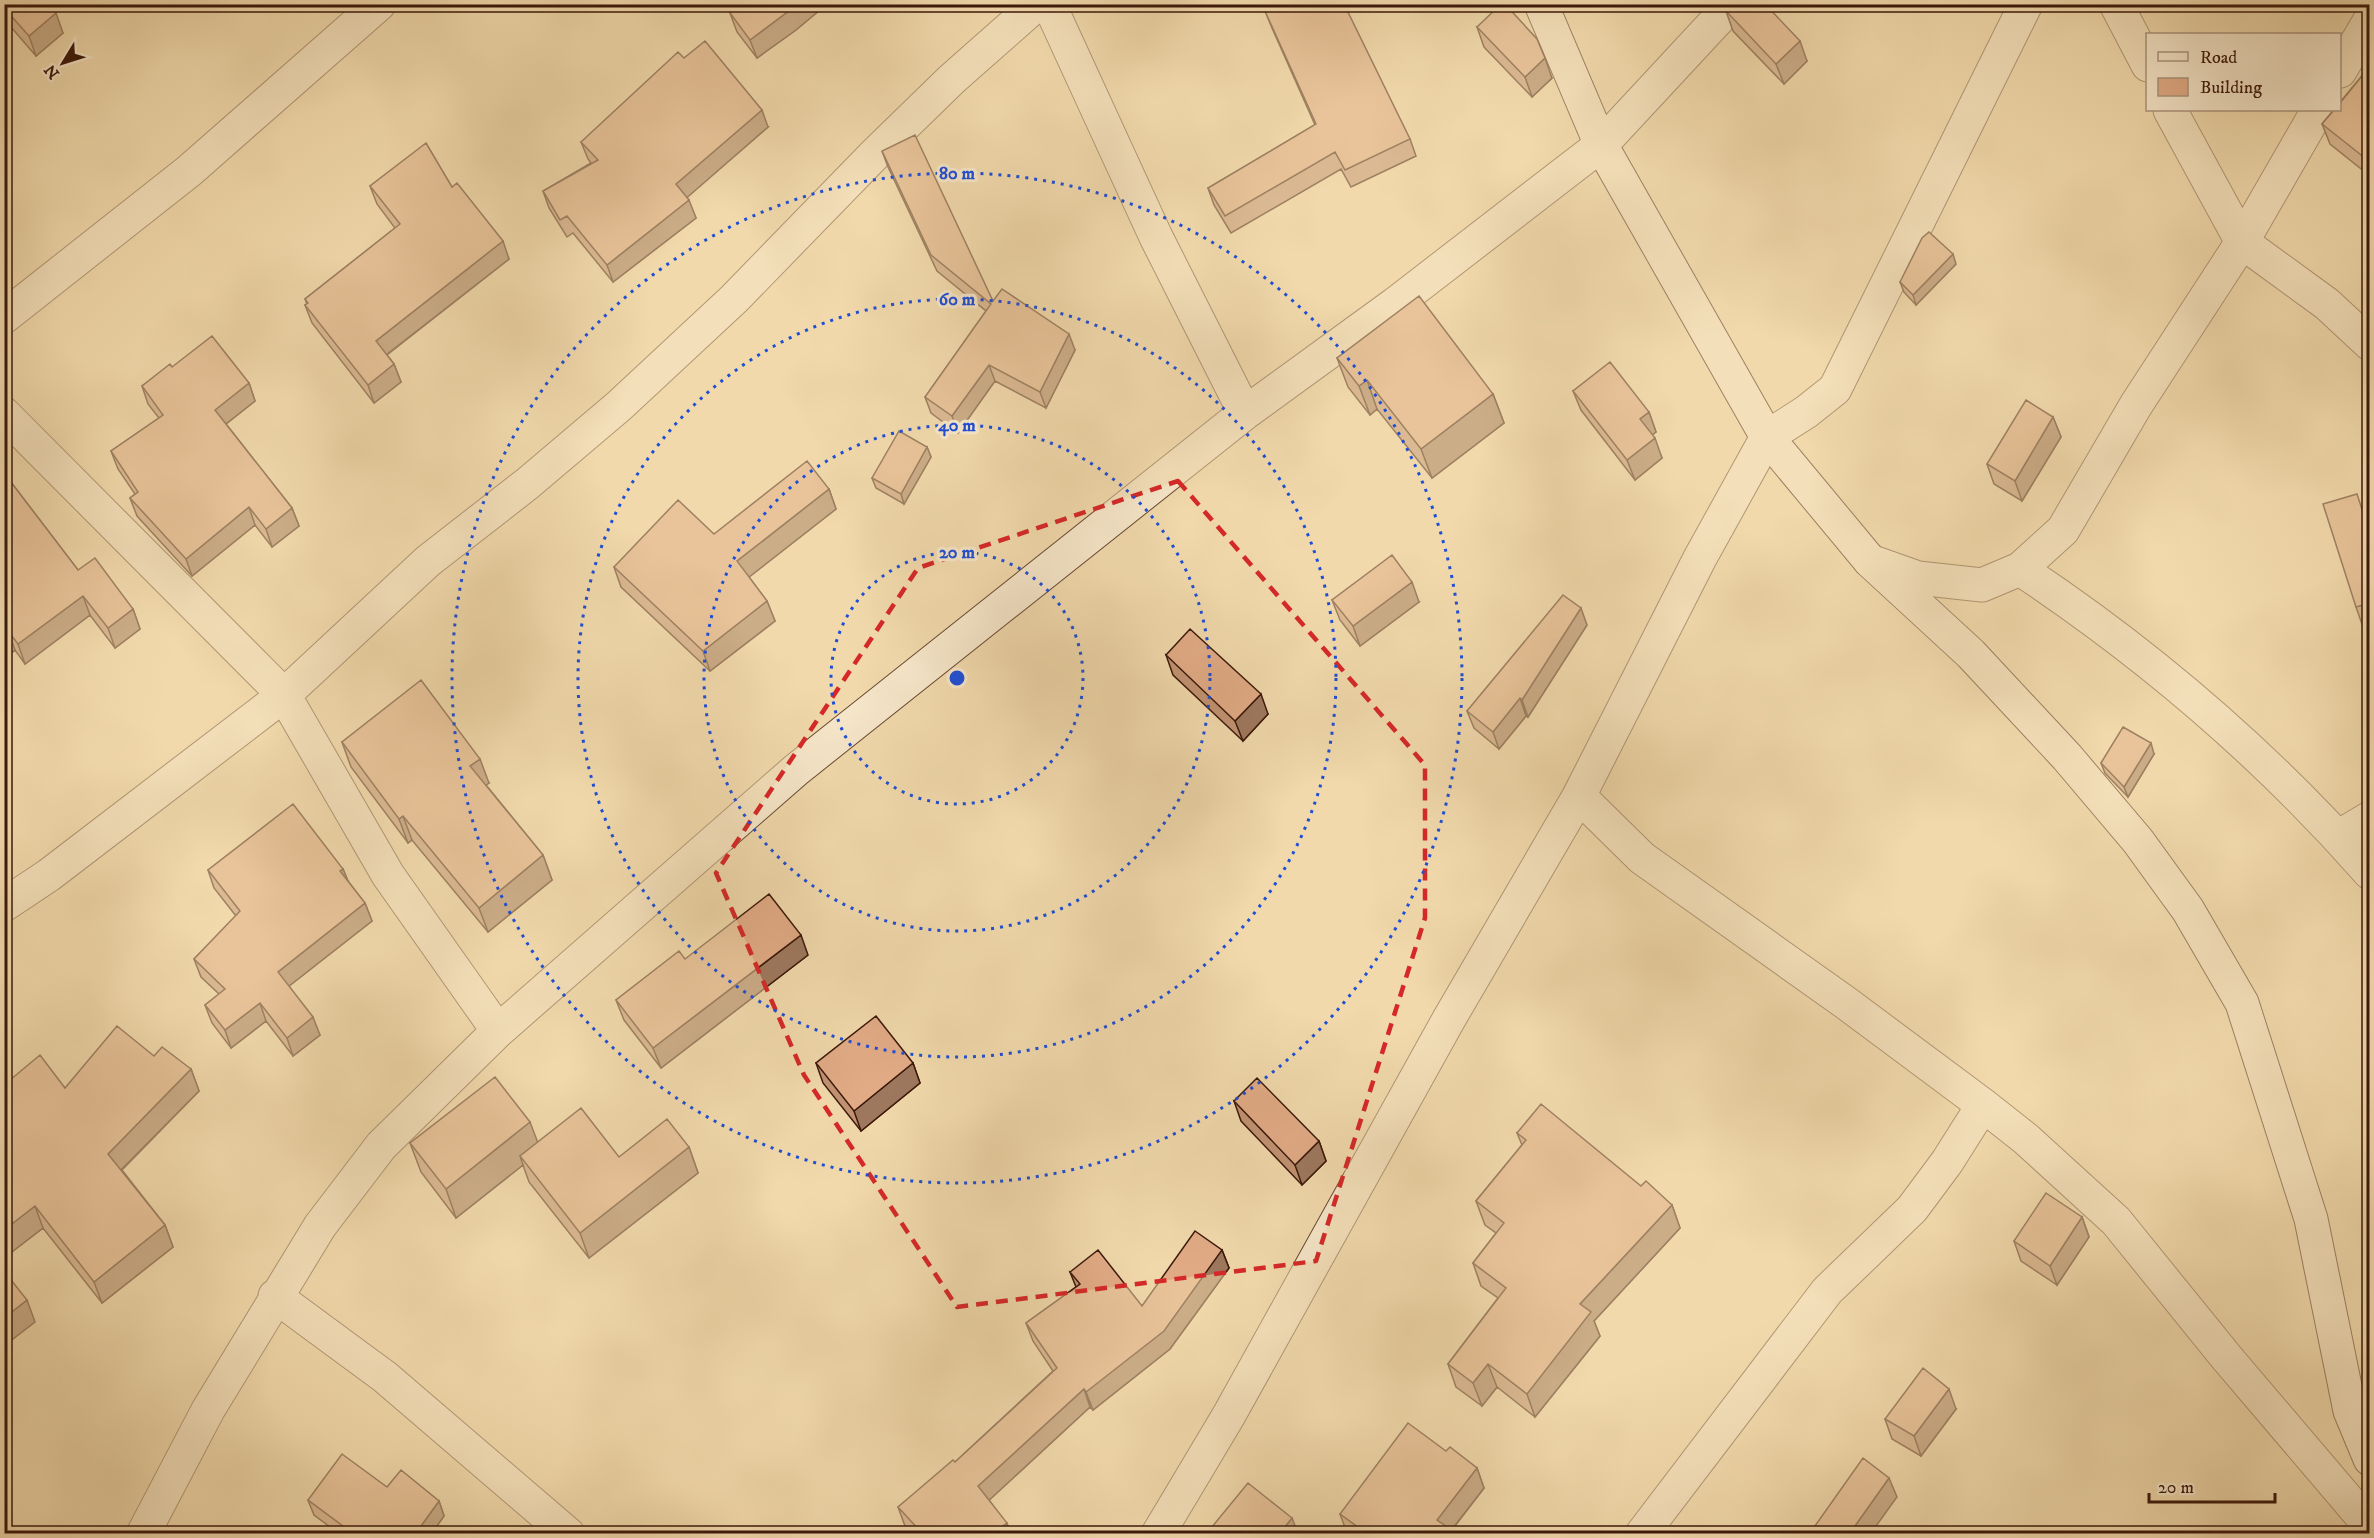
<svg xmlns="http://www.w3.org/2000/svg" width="2374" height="1538" font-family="'IM FELL DW Pica',serif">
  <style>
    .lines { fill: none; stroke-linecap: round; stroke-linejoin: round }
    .street-casing { stroke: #684832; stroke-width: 35 }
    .secondary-casing { stroke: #3b180a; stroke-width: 35 }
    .street { stroke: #f6e6c9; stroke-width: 33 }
    .secondary { stroke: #f6e6c9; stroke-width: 33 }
    .wall { fill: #c29373; stroke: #3b180a; stroke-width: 1.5 }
    .shaded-wall { fill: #9e785e; stroke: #3b180a; stroke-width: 1.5 }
    .building { fill: #e1ab86; stroke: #3b180a; stroke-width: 1.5 }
    .marked { fill: none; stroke: #d62828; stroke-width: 4.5; stroke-dasharray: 12 8; stroke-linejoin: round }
    .ring { fill: none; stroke: #1d4ed8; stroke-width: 3; stroke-dasharray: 3 6 }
    .centre { fill: #1d4ed8; stroke: #f6e6c9; stroke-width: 3 }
    .ring-label { font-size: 18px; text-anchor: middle; font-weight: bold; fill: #1d4ed8; stroke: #f6e6c9; stroke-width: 6; stroke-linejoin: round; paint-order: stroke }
  </style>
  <rect width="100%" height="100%" fill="#f1d9ac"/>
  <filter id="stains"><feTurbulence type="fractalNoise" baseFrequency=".00333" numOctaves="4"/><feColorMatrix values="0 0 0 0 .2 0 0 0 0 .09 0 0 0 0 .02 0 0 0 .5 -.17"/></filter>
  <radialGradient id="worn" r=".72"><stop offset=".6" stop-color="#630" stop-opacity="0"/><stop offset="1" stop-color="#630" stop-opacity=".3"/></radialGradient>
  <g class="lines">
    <g class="street-casing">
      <path id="street" d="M 1049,4 L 1156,237 L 1245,413
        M 2116,4 L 2148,65
        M 2340,71 L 2370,20
        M 2170,110 L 2242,242 L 2327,304 L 2370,344
        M 4,317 L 189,171 L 379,4
        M 4,414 L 284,695 L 388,875 L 498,1031
        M 1870,561 L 1918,578 L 1982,585 L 2020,569 L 2063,530 L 2136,405 L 2242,242 L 2318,110
        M 2020,569 C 2148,654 2268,757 2370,873
        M 1579,796 L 1642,858 L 1846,1003 L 1983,1105 L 2026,1139 L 2116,1221 L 2227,1358 L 2370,1526
        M 2338,837 L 2370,818
        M 4,905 L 49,875 L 284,695 L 428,561 L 527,484 L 619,406 L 734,299 L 876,153 L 952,79 L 1037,4
        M 275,1296 L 385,1377 L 568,1534
        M 143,1534 L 208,1410 L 320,1226 L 381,1146 L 498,1031 L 796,770 L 1245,413 L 1395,304 L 1601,145 L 1732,4
        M 1158,1534 L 1229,1415 L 1449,1019 L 1579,796 L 1700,558 L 1767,437 L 1806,412 L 1835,389 L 2026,4
        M 1642,1534 L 1827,1291 L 1912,1209 L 1947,1162 L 1983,1105"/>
    </g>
    <g class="secondary-casing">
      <path id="secondary" d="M 1541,4 L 1601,145 L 1767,437 L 1870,561 L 1971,654 L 2067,757 L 2138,841 L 2188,910 L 2242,1003 L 2311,1219 L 2350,1411 L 2370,1459"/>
    </g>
    <use href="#street" class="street"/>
    <use href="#secondary" class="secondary"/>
  </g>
  <path class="wall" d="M 4,4 L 63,33 L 36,56 L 4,19 Z
    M 741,4 L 827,4 L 796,30 L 757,58 L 737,32 L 730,13 Z
    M 1265,11 L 1410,139 L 1416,156 L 1351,187 L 1341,169 L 1231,233 L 1214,205 L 1208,188 L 1315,125 L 1272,28 Z
    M 1726,11 L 1807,61 L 1784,84 L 1733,31 Z
    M 1477,27 L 1552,78 L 1532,97 L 1484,47 Z
    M 2370,66 L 2370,176 L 2330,144 L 2322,124 Z
    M 768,127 L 687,197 L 696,218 L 613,282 L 573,233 L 567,237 L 549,208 L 543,191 L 591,163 L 588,159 L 581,142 Z
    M 882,151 L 993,301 L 1075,350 L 1046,408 L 995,381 L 958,433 L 931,413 L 925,397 L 986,311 L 937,271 L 888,167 Z
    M 370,186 L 452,187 L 509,259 L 387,355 L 394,364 L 401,382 L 374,403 L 312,323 L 305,305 L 307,304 L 305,299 L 395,228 L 377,204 Z
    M 1956,264 L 1916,305 L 1904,292 L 1900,282 Z
    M 1337,358 L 1493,394 L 1504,423 L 1432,478 L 1377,409 L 1370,415 L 1348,387 Z
    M 172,367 L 249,383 L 255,401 L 226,424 L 292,508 L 299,526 L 272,547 L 255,525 L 192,576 L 137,516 L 130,498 L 135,494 L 118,469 L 111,451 L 159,418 L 148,404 L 142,386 Z
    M 1573,391 L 1649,412 L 1656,432 L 1652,435 L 1662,458 L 1635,480 L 1581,410 Z
    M 2053,417 L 2061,437 L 2022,501 L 1994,484 L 1987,464 Z
    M 927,447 L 931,457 L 904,504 L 876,488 L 872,478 Z
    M 4,473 L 78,570 L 133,609 L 140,629 L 115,648 L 90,615 L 25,664 L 15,650 L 4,659 Z
    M 829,489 L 836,509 L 749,577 L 767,601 L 775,621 L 710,671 L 621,587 L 614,567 L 714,534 Z
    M 2364,514 L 2370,532 L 2370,625 L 2363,627 L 2356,607 Z
    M 1332,600 L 1419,602 L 1360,646 L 1340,620 Z
    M 1587,625 L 1528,717 L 1526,716 L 1499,749 L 1474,728 L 1467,711 Z
    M 1166,655 L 1268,714 L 1243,741 L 1173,675 Z
    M 342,742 L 489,783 L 486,785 L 543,855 L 552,880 L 488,932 L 412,840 L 408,843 L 351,767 Z
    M 2154,754 L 2128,797 L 2105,773 L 2101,763 Z
    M 343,869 L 348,881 L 365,903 L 372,921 L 289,986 L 320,1035 L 293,1056 L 266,1021 L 231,1048 L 212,1023 L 205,1005 L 219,994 L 201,977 L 194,959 L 236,916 L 214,888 L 208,870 Z
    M 808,955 L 661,1068 L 624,1020 L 616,1000 Z
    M 154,1056 L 191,1069 L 199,1091 L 122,1170 L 165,1225 L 173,1247 L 102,1303 L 43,1228 L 4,1258 L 4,1187 L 7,1186 L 4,1183 L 4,1085 L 65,1088 Z
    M 816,1063 L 913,1063 L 920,1083 L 861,1131 L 823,1083 Z
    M 1234,1101 L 1319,1141 L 1326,1161 L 1302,1185 L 1241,1121 Z
    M 1517,1133 L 1641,1186 L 1672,1205 L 1680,1228 L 1594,1321 L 1600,1336 L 1535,1417 L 1497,1387 L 1482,1406 L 1456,1387 L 1448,1364 L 1498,1298 L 1481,1286 L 1473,1263 L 1496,1233 L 1485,1225 L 1476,1201 L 1522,1145 Z
    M 537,1142 L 619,1157 L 689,1147 L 698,1173 L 589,1258 L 529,1182 L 523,1165 L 456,1218 L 421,1172 L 410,1143 Z
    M 2082,1217 L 2089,1237 L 2057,1285 L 2021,1261 L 2014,1241 Z
    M 1222,1250 L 1229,1268 L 1170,1349 L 1093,1410 L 1090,1407 L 989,1500 L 1011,1533 L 912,1533 L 905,1526 L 898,1507 L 955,1462 L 1053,1371 L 1033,1341 L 1026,1323 L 1076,1287 L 1070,1272 L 1142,1306 Z
    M 1956,1409 L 1921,1456 L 1892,1439 L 1885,1419 Z
    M 1446,1451 L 1477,1468 L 1484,1488 L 1452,1530 L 1456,1533 L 1347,1533 L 1340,1514 Z
    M 387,1487 L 439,1501 L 444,1516 L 432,1533 L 338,1533 L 314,1515 L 308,1500 Z"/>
  <path class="shaded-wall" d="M 798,4 L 827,4 L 796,30 L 757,58 L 750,40 Z
    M 56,13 L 63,33 L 36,56 L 29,36 Z
    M 1800,41 L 1807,61 L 1784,84 L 1776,64 Z
    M 1545,58 L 1552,78 L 1532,97 L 1525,77 Z
    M 762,110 L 768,127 L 683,201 L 676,184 Z
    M 689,200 L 696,218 L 613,282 L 607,265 Z
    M 503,241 L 509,259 L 382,358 L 376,341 Z
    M 1953,254 L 1956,264 L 1916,305 L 1913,295 Z
    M 1069,334 L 1075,350 L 1046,408 L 1040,392 Z
    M 394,364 L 401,382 L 374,403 L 368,385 Z
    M 989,365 L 995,381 L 958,433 L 952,416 Z
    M 1367,380 L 1377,409 L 1370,415 L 1359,386 Z
    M 249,383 L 255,401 L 222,427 L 215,410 Z
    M 1493,394 L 1504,423 L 1432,478 L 1421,449 Z
    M 1649,412 L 1656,432 L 1647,439 L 1640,419 Z
    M 2053,417 L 2061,437 L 2022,501 L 2015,481 Z
    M 1655,438 L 1662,458 L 1635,480 L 1627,460 Z
    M 927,447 L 931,457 L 904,504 L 901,494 Z
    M 829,489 L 836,509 L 744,581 L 737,561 Z
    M 249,507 L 255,525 L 192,576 L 186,559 Z
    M 292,508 L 299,526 L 272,547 L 266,529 Z
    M 1412,582 L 1419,602 L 1360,646 L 1353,626 Z
    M 83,596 L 90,615 L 25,664 L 18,644 Z
    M 767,601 L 775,621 L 710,671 L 703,651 Z
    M 1581,608 L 1587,625 L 1528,717 L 1522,700 Z
    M 133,609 L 140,629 L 115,648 L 108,628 Z
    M 8,631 L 15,650 L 4,659 L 4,633 Z
    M 1261,694 L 1268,714 L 1243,741 L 1235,721 Z
    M 1520,698 L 1526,716 L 1499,749 L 1493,732 Z
    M 2151,743 L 2154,754 L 2128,797 L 2124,787 Z
    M 480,759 L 489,783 L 479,790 L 470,766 Z
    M 403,816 L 412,840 L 408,843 L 399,819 Z
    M 543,855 L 552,880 L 488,932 L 479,908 Z
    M 343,869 L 350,886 L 340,871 Z
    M 365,903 L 372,921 L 284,990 L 278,972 Z
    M 801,935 L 808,955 L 661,1068 L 653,1048 Z
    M 260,1003 L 266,1021 L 231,1048 L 225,1030 Z
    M 313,1017 L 320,1035 L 293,1056 L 287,1038 Z
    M 913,1063 L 920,1083 L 861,1131 L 854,1111 Z
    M 191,1069 L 199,1091 L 116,1175 L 108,1154 Z
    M 530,1122 L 541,1151 L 520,1156 L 523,1165 L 456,1218 L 446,1189 Z
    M 1319,1141 L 1326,1161 L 1302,1185 L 1295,1165 Z
    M 689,1147 L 698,1173 L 589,1258 L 580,1233 Z
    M 1672,1205 L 1680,1228 L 1594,1321 L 1600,1336 L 1535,1417 L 1527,1394 L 1580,1304 Z
    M 35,1206 L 43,1228 L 4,1258 L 4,1230 Z
    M 2082,1217 L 2089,1237 L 2057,1285 L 2050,1266 Z
    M 165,1225 L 173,1247 L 102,1303 L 94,1282 Z
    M 1222,1250 L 1229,1268 L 1170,1349 L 1093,1410 L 1086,1392 Z
    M 27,1300 L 35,1322 L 4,1346 L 4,1318 Z
    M 1488,1364 L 1497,1387 L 1482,1406 L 1473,1383 Z
    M 1084,1389 L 1090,1407 L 985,1504 L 978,1486 Z
    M 1949,1389 L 1956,1409 L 1921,1456 L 1914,1436 Z
    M 1477,1468 L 1484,1488 L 1449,1533 L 1437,1520 Z
    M 1889,1478 L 1897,1497 L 1871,1533 L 1850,1533 Z
    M 439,1501 L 444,1516 L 432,1533 L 416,1533 Z
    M 1292,1518 L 1298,1533 L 1280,1533 Z
    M 1007,1523 L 1011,1533 L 993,1533 Z"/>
  <path class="building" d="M 4,4 L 48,4 L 56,13 L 29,36 L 4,8 Z
    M 741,4 L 798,4 L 750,40 L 730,13 Z
    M 1281,4 L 1344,4 L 1410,139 L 1345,170 L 1335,152 L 1225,216 L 1208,188 L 1316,124 L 1265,11 Z
    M 1501,4 L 1505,4 L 1537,39 L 1545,58 L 1525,77 L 1477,27 Z
    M 1731,4 L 1765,4 L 1800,41 L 1776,64 L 1726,11 Z
    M 705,41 L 762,110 L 676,184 L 689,200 L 607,265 L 567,216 L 560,220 L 543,191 L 598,160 L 581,142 L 678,52 L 684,58 Z
    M 2370,66 L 2370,162 L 2322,124 L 2334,110 L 2340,110 L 2340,103 Z
    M 915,135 L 993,301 L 1002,289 L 1069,334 L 1040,392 L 989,365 L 952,416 L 925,397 L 991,304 L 931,255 L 882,151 Z
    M 426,143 L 452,187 L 457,183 L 503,241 L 376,341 L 394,364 L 368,385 L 305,305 L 308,303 L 305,299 L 400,224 L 370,186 Z
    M 1929,232 L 1953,254 L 1913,295 L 1900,282 L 1922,238 Z
    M 1419,296 L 1493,394 L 1421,449 L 1367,380 L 1359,386 L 1337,358 Z
    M 212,336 L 249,383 L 215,410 L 292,508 L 266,529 L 249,507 L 186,559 L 130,498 L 138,492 L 111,451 L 163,415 L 142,386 L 170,364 L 172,367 Z
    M 1610,362 L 1649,412 L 1640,419 L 1655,438 L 1627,460 L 1573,391 Z
    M 2026,400 L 2053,417 L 2015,481 L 1987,464 Z
    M 899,431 L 927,447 L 901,494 L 872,478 Z
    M 807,461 L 829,489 L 737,561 L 767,601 L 703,651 L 614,567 L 678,500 L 714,534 Z
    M 4,473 L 78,570 L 95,558 L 133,609 L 108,628 L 83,596 L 18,644 L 8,631 L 4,633 Z
    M 2357,494 L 2370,534 L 2370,603 L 2356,607 L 2323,504 Z
    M 1392,555 L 1412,582 L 1353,626 L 1332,600 Z
    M 1563,595 L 1581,608 L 1522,700 L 1520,698 L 1493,732 L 1467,711 Z
    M 1190,629 L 1261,694 L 1235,721 L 1166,655 Z
    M 421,680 L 480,759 L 470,766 L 543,855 L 479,908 L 403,816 L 399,819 L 342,742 Z
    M 2123,727 L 2151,743 L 2124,787 L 2101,763 Z
    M 293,804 L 343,869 L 340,871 L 365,903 L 278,972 L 313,1017 L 287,1038 L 260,1003 L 225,1030 L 205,1005 L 225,989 L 194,959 L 240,911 L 208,870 Z
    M 769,894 L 801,935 L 653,1048 L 616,1000 L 679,951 L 685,959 Z
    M 876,1016 L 913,1063 L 854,1111 L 816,1063 Z
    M 117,1026 L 154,1056 L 162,1047 L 191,1069 L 108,1154 L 165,1225 L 94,1282 L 35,1206 L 4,1230 L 4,1187 L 12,1181 L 4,1171 L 4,1085 L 40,1055 L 65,1088 Z
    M 495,1077 L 530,1122 L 446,1189 L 410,1143 Z
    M 1257,1078 L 1319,1141 L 1295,1165 L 1234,1101 Z
    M 1541,1104 L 1641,1186 L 1646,1181 L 1672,1205 L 1580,1304 L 1591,1312 L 1527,1394 L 1488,1364 L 1473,1383 L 1448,1364 L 1506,1288 L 1473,1263 L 1504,1223 L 1476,1201 L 1526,1140 L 1517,1133 Z
    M 581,1108 L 619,1157 L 667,1119 L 689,1147 L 580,1233 L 520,1156 Z
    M 2046,1193 L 2082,1217 L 2050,1266 L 2014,1241 Z
    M 1195,1231 L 1222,1250 L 1164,1331 L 1086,1392 L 1084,1389 L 978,1486 L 1007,1523 L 993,1533 L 922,1533 L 898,1507 L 953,1460 L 955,1462 L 1057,1368 L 1026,1323 L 1080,1284 L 1070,1272 L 1098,1250 L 1142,1306 Z
    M 4,1271 L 27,1300 L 4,1318 Z
    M 1923,1368 L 1949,1389 L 1914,1436 L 1885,1419 Z
    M 1408,1423 L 1446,1451 L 1450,1447 L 1477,1468 L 1437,1520 L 1456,1533 L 1366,1533 L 1340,1514 Z
    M 342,1454 L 387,1487 L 401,1470 L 439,1501 L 416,1533 L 351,1533 L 351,1532 L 308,1500 Z
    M 1863,1458 L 1889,1478 L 1850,1533 L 1810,1533 Z
    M 1248,1483 L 1292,1518 L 1280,1533 L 1207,1533 Z"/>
  <path d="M0 0H2374V1538H0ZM 1178,481 L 1425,765 L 1425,918 L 1316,1261 L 957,1307 L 804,1075 L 716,873 L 918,568 Z" fill="#f1d9ac" fill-opacity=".55" fill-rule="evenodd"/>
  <path class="marked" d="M 1178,481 L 1425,765 L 1425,918 L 1316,1261 L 957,1307 L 804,1075 L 716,873 L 918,568 Z"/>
  <g class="ring">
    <circle cx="957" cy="678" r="126"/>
    <circle cx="957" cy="678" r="253"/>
    <circle cx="957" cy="678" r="379"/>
    <circle cx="957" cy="678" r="505"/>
  </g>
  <circle cx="957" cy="678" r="9" class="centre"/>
  <g class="ring-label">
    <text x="957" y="179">80 m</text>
    <text x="957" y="305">60 m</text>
    <text x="957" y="431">40 m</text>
    <text x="957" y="558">20 m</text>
  </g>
  <rect width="2374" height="1538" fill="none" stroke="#f1d9ac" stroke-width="24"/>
  <rect x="6" y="6" width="2362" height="1526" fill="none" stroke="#3b180a" stroke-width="3"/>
  <rect x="12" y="12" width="2350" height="1514" fill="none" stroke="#3b180a" stroke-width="1.5"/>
  <rect x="2146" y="33" width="195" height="78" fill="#f6e6c9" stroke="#ab947d" stroke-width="1.5"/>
  <rect x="2158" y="52" width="30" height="9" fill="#f6e6c9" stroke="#ab947d" stroke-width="1.5"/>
  <text x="2200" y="63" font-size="18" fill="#3b180a">Road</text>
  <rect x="2158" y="78" width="30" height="18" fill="#e1ab86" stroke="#ab947d" stroke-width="1.5"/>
  <text x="2200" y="93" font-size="18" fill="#3b180a">Building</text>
  <g transform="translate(63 63) rotate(232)" stroke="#f6e6c9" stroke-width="4.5" paint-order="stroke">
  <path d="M0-4.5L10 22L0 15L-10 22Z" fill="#3b180a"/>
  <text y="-9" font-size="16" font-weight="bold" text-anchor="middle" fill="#3b180a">N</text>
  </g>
  <path d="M2149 1493v9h126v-9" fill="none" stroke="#3b180a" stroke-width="3"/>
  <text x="2158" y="1493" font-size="18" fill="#3b180a" stroke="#f6e6c9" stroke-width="4.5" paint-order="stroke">20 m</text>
  <rect width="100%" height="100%" filter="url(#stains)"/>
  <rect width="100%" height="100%" fill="url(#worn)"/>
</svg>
